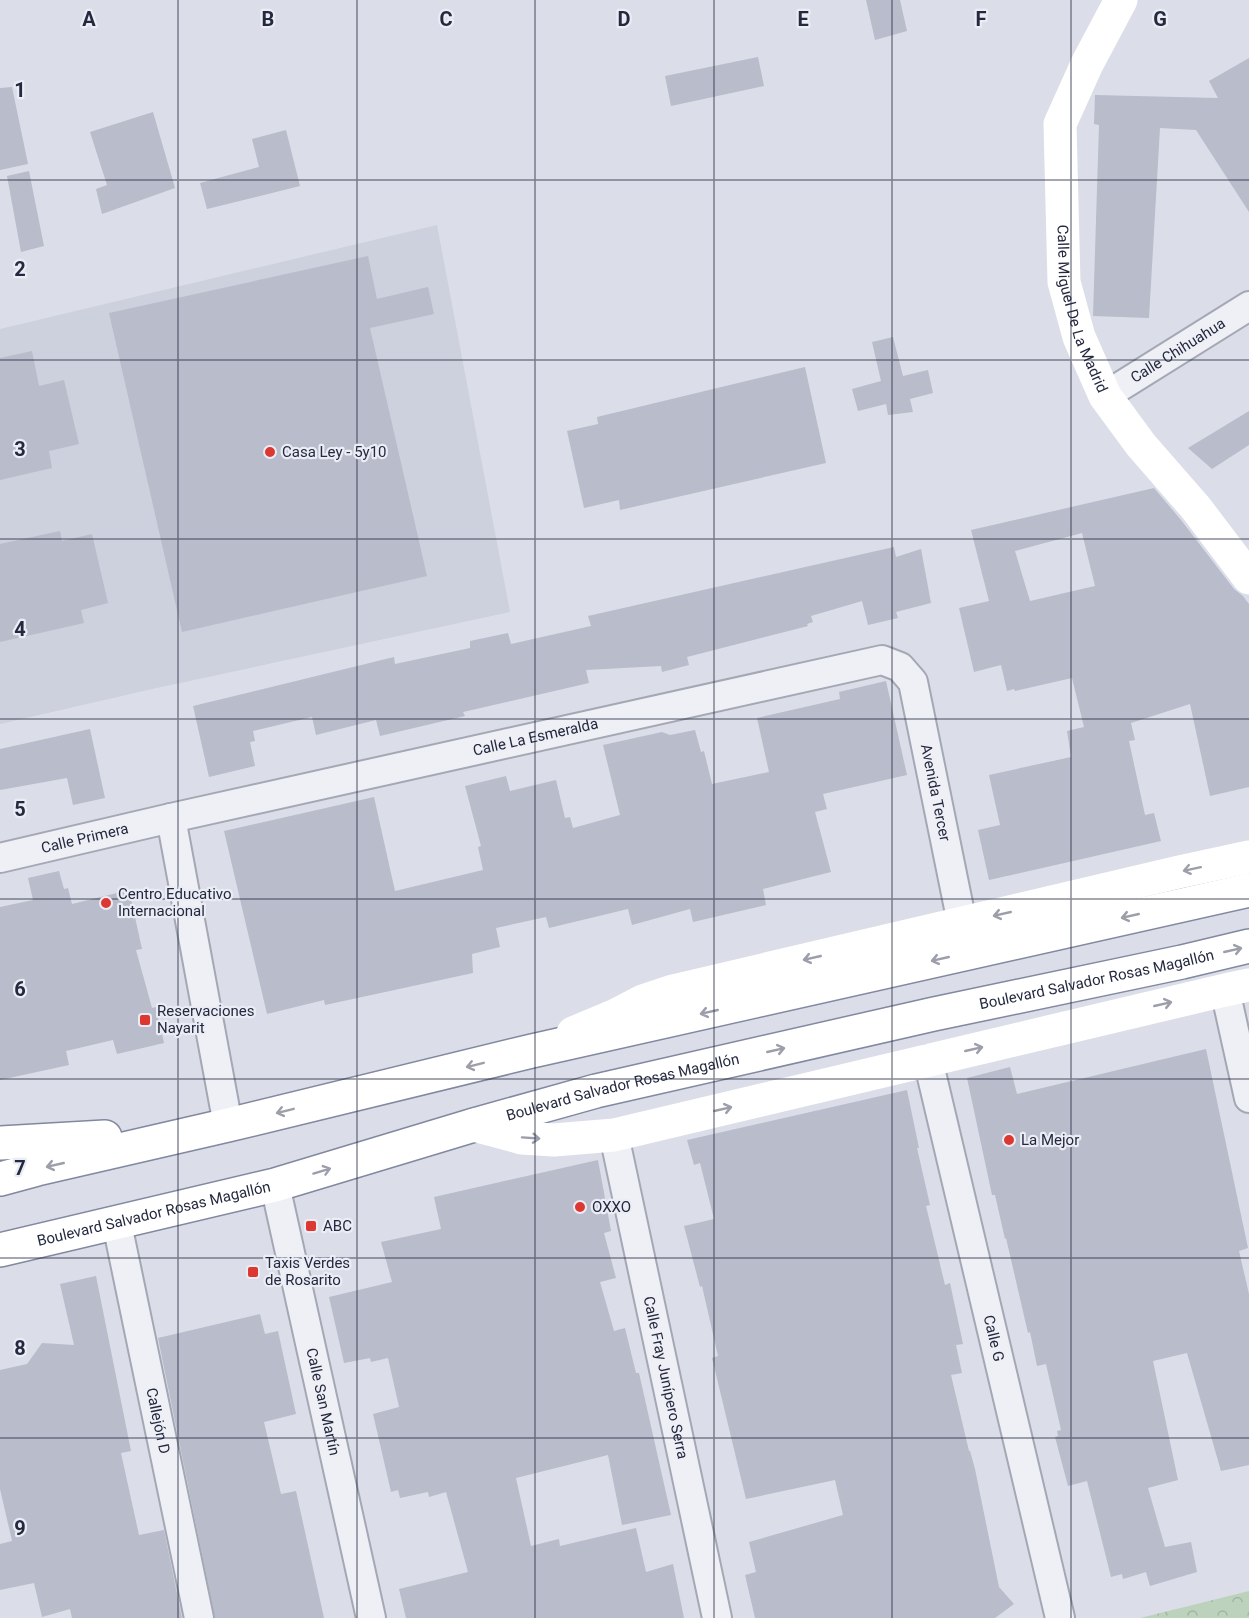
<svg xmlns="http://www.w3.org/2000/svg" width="1249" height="1618" font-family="Roboto,sans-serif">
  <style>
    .built { fill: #cdd0dd }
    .park { fill: url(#park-crowns) }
    .building { fill: #b8bccb; fill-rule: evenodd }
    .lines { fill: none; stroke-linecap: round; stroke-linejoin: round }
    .street-casing { stroke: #a4a8b5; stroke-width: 32 }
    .highway-casing { stroke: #8188a0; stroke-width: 36 }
    .street { stroke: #eef0f6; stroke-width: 28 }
    .secondary { stroke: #fff; stroke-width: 33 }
    .highway { stroke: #fff; stroke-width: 33 }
    .oneway { stroke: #9c9fa9 }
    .grid { fill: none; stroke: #24293f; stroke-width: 1.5; stroke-opacity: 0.55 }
    .poi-dot { fill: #dc3831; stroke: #ebedf5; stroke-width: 2 }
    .labels { text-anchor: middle; stroke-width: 4.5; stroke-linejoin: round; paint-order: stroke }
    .street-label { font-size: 15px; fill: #24293f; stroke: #ebedf5 }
    .poi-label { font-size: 15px; fill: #24293f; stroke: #ebedf5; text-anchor: start }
    .grid-label { font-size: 20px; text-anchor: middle; font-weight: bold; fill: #24293f; stroke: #ebedf5; stroke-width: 4.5; stroke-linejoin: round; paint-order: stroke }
  </style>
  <defs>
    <pattern id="park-crowns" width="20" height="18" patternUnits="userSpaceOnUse" patternTransform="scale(1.5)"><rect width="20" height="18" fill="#bdd2bc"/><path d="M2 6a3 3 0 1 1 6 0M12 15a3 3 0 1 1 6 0" fill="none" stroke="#a2b4a3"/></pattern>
  </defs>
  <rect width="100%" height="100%" fill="#dbdee8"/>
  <path class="built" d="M 437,225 L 510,612 L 152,689 L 0,724 L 0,329 Z"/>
  <path class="park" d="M 1249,1591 L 1249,1618 L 1140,1618 Z"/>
  <path class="building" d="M 866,0 L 900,0 L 907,31 L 875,40 Z
    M 758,57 L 764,86 L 671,106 L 665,76 Z
    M 1249,58 L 1249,212 L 1196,130 L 1160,128 L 1149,318 L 1093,316 L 1099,125 L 1094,124 L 1095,95 L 1218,98 L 1209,81 Z
    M 12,87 L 28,164 L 0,170 L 0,88 Z
    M 153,112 L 175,188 L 102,214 L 96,189 L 107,185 L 90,132 Z
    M 286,130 L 300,186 L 207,209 L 200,183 L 259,167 L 252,139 Z
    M 29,171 L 44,246 L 21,252 L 7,176 Z
    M 368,256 L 377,299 L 428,287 L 434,314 L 370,328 L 427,576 L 182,632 L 109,313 Z
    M 893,337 L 903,376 L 928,370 L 933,393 L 910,399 L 913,412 L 888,415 L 886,404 L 858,411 L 852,389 L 881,381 L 872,342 Z
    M 32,351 L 39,386 L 64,380 L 79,444 L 49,451 L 52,468 L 0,480 L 0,358 Z
    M 805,367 L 826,463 L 620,510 L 619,500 L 584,508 L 567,431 L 598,424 L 597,417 Z
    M 1249,411 L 1249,445 L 1212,469 L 1188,448 Z
    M 1154,488 L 1181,520 L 1234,589 L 1243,596 L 1249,604 L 1249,787 L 1210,796 L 1190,704 L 1131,723 L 1135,740 L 1129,741 L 1145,815 L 1154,813 L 1161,841 L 989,880 L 978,830 L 1000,825 L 989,775 L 1071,757 L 1067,731 L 1084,727 L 1072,678 L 1015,691 L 1014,689 L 1007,691 L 1001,665 L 974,672 L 959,608 L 989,601 L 971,530 ZM 1082,533 L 1095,586 L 1030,601 L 1015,551 Z
    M 60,531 L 62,541 L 92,534 L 108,603 L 81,610 L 84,623 L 0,642 L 0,544 Z
    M 894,547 L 896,557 L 921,549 L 931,603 L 896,612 L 898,618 L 868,625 L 862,601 L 811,616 L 813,622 L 807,624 L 808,626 L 687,657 L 689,665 L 662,672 L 661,666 L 586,670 L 589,683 L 463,712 L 465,716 L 380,736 L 376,720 L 316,735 L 312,717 L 253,731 L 255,741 L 250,742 L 255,766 L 209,777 L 193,706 L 394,657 L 395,664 L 470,648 L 470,641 L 508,633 L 511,644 L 591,626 L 588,616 Z
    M 886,681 L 907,775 L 823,794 L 827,809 L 815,812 L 831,872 L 763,889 L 766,905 L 693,922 L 690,909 L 632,925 L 628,909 L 549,928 L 546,917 L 496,928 L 500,947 L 472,954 L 473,973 L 325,1005 L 324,1000 L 267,1014 L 224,831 L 374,797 L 395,891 L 483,870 L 478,847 L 481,846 L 465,786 L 506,776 L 510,791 L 556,780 L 565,818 L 570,817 L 573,828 L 620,815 L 603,745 L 662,732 L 670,735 L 695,730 L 701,752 L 704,751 L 712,784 L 769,772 L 757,718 L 840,699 L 839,692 Z
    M 90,729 L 105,798 L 73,805 L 67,778 L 0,790 L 0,749 Z
    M 59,871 L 64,889 L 68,888 L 72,904 L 129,890 L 142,949 L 136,950 L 152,1008 L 156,1007 L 164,1043 L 117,1054 L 113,1040 L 66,1051 L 69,1065 L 0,1080 L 0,907 L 33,900 L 28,878 Z
    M 1206,1049 L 1248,1248 L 1239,1251 L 1249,1294 L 1249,1465 L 1221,1471 L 1187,1353 L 1153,1361 L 1178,1480 L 1148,1488 L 1165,1547 L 1191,1542 L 1197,1572 L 1150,1586 L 1146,1572 L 1123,1579 L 1122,1574 L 1111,1577 L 1087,1481 L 1068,1486 L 1055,1437 L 1058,1436 L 1057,1431 L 1061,1430 L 1046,1364 L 1037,1366 L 1030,1332 L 1028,1333 L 1006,1238 L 1005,1239 L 995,1195 L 992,1195 L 967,1078 L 1010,1067 L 1017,1094 Z
    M 907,1090 L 919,1148 L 917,1148 L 930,1205 L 926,1206 L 945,1285 L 950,1283 L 963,1344 L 956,1345 L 962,1373 L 951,1375 L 969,1451 L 970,1451 L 975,1469 L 999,1587 L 1014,1604 L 995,1618 L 755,1618 L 745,1575 L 756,1572 L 749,1542 L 843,1515 L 835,1480 L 746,1499 L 712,1358 L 718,1356 L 702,1286 L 700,1287 L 684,1226 L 714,1219 L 700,1163 L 694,1165 L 687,1140 Z
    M 598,1160 L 611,1231 L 604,1233 L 616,1278 L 600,1282 L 614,1331 L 625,1328 L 636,1373 L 639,1373 L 671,1515 L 622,1525 L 608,1455 L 516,1478 L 531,1546 L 559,1539 L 560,1546 L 636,1528 L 646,1572 L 673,1564 L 684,1618 L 406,1618 L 399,1589 L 468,1572 L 446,1492 L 429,1497 L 428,1492 L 400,1498 L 398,1490 L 391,1492 L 373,1414 L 399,1407 L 388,1358 L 371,1362 L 370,1358 L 344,1363 L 329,1297 L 392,1282 L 381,1242 L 441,1229 L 434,1197 Z
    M 96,1276 L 131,1451 L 121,1453 L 139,1535 L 164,1530 L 182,1618 L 72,1618 L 70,1609 L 42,1617 L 34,1583 L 0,1590 L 0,1544 L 12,1541 L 0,1489 L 0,1370 L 27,1364 L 42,1343 L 74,1345 L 60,1284 Z
    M 260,1314 L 265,1334 L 278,1331 L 296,1414 L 264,1422 L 281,1494 L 296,1491 L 324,1618 L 215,1618 L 158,1338 Z"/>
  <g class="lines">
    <g class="street-casing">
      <g id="street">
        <path id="s1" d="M 1105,396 L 1249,306"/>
        <path d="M 171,818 L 228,1125"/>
        <path id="s2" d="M 0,858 L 171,818 L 882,660 L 900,667 L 913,682 L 962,923"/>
        <path d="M 1225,990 L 1249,1098"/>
        <path id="s3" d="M 928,1060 L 1060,1618"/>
        <path id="s4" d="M 614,1135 L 717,1618"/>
        <path id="s5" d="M 275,1185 L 371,1618"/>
        <path id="s6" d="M 117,1224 L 199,1618"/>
      </g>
    </g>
    <g class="highway-casing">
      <g id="highway">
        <path d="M 0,1143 L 105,1137"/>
        <path d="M 0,1179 L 37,1169 L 228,1125 L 532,1051 L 1249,890"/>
        <path id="s8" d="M 0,1250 L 275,1185 L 474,1125 L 596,1091 L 934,1014 L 1182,962 L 1249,946"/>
      </g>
    </g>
    <use href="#street" class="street"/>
    <g class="secondary">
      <path id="s7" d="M 1121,0 L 1087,64 L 1060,124 L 1064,282 L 1079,337 L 1105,396 L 1141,445 L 1196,508 L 1249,578"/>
      <path d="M 573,1033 L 616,1015 L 643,1001 L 673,991 L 1179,872 L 1249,857"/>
      <path d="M 474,1125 L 522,1138 L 554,1140 L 614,1135 L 1225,990 L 1249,985"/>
    </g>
    <use href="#highway" class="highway"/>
  </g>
  <defs><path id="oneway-shaft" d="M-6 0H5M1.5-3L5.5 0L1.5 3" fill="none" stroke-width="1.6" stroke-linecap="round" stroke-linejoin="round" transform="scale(1.5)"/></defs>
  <g class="oneway">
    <use href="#oneway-shaft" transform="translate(1192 869) rotate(168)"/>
    <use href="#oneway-shaft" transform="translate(1002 914) rotate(167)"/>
    <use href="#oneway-shaft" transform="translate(1130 916) rotate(167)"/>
    <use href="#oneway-shaft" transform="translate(1233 950) rotate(-13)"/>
    <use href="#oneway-shaft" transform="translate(812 958) rotate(167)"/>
    <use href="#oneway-shaft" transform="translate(940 959) rotate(167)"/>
    <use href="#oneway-shaft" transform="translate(1163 1004) rotate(-13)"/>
    <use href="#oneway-shaft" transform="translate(709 1012) rotate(167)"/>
    <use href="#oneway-shaft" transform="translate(974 1049) rotate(-13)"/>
    <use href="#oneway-shaft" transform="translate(776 1050) rotate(-13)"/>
    <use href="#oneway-shaft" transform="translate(475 1065) rotate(166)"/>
    <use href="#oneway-shaft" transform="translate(723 1109) rotate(-13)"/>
    <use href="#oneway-shaft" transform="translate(285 1111) rotate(166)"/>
    <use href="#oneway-shaft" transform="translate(531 1138) rotate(4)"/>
    <use href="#oneway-shaft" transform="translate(55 1165) rotate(167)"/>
    <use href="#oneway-shaft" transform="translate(322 1171) rotate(-17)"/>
  </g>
  <path class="grid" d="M 178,0 L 178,1618M 357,0 L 357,1618M 535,0 L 535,1618M 714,0 L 714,1618M 892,0 L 892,1618M 1071,0 L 1071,1618M 0,180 L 1249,180M 0,360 L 1249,360M 0,539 L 1249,539M 0,719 L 1249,719M 0,899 L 1249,899M 0,1079 L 1249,1079M 0,1258 L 1249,1258M 0,1438 L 1249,1438"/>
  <g class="poi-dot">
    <circle cx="270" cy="452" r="6"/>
    <circle cx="106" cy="903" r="6"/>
    <rect x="139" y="1014" width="12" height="12" rx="3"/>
    <circle cx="1009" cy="1140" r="6"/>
    <circle cx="580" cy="1207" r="6"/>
    <rect x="305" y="1220" width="12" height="12" rx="3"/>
    <rect x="247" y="1266" width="12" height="12" rx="3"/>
  </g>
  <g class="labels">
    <g class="street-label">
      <text dy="5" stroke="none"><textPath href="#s7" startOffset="326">Calle Miguel De La Madrid</textPath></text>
      <text dy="5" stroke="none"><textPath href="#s1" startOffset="86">Calle Chihuahua</textPath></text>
      <text dy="5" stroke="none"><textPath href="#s2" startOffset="549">Calle La Esmeralda</textPath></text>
      <text dy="5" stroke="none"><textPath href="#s2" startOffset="1056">Avenida Tercer</textPath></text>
      <text dy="5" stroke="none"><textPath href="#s2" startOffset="87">Calle Primera</textPath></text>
      <text dy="5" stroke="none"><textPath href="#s8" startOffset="1130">Boulevard Salvador Rosas Magallón</textPath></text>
      <text dy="5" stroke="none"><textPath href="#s8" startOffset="644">Boulevard Salvador Rosas Magallón</textPath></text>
      <text dy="5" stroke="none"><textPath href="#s8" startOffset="158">Boulevard Salvador Rosas Magallón</textPath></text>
      <text dy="5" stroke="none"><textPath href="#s3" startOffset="286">Calle G</textPath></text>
      <text dy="5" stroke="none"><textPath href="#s4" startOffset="248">Calle Fray Junípero Serra</textPath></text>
      <text dy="5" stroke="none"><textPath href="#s5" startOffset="222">Calle San Martín</textPath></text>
      <text dy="5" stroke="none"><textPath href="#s6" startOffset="201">Callejón D</textPath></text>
    </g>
    <g class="poi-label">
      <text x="282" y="457">Casa Ley - 5y10</text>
      <text x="118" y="899">Centro Educativo<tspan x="118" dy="17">Internacional</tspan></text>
      <text x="157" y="1016">Reservaciones<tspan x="157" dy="17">Nayarit</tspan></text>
      <text x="1021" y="1145">La Mejor</text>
      <text x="592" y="1212">OXXO</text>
      <text x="323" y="1231">ABC</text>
      <text x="265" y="1268">Taxis Verdes<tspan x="265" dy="17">de Rosarito</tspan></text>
    </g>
  </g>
  <g class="grid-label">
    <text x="89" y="26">A</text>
    <text x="268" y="26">B</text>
    <text x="446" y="26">C</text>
    <text x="624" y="26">D</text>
    <text x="803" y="26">E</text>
    <text x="981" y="26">F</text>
    <text x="1160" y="26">G</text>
    <text x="20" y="97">1</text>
    <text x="20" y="276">2</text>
    <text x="20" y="456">3</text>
    <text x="20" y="636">4</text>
    <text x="20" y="816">5</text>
    <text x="20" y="996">6</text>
    <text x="20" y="1175">7</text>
    <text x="20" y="1355">8</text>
    <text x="20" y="1535">9</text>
  </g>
</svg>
